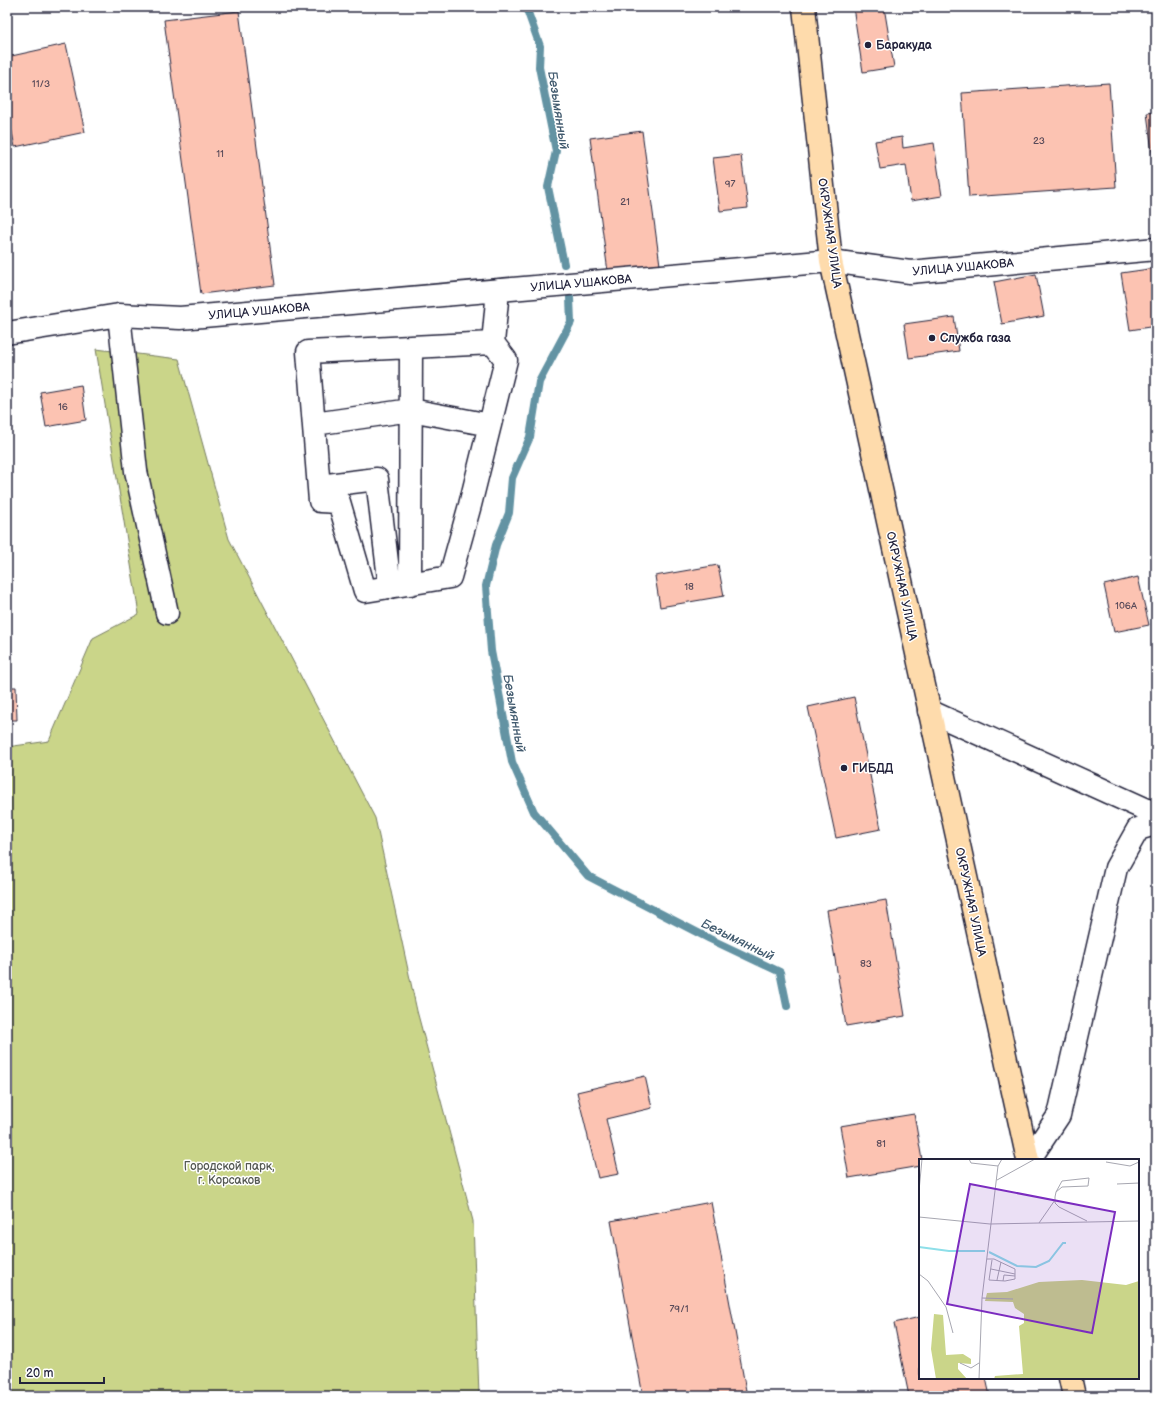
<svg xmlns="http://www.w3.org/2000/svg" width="1163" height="1403" font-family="'Balsamiq Sans',sans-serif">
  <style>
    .green { fill: #cad589; stroke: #767c62 }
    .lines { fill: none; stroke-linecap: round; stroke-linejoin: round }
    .stream { stroke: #6393a3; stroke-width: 8 }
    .building { fill: #fcc3b2; stroke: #22223b }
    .minor-casing { stroke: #22223b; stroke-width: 25 }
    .major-casing { stroke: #22223b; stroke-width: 25 }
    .minor { stroke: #fff; stroke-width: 22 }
    .major { stroke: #fedbac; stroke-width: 22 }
    .poi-dot { fill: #22223b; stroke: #fff; stroke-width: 1.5 }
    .labels { text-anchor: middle; stroke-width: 3; stroke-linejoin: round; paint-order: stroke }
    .number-label { font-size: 10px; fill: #584a59 }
    .poi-label { font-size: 12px; font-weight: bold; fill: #22223b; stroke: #fff; text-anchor: start }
    .street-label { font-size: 12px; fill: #22223b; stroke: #fff }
    .park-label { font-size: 12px; fill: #545852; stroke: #fff }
    .water-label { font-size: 13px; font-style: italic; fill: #425b6f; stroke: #fff }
    .inset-river { fill: none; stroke: #8edfe9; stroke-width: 2 }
    .inset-road { fill: none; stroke: #a7a7b1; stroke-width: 1 }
    .view { fill: #7b2cbf; fill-opacity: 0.15; stroke: #7b2cbf; stroke-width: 2 }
    .inset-edge { fill: none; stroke: #22223b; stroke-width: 2 }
  </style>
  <rect width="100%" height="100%" fill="#fff"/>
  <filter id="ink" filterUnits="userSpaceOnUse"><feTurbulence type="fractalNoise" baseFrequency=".025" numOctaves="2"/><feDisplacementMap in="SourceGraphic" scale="8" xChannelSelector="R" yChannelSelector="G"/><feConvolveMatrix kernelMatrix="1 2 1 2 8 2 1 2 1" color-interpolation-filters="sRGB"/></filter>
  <g filter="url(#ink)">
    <path class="green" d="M 96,349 L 179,359 L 229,539 L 375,818 L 417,1011 L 473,1221 L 479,1396 L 7,1396 L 7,747 L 49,741 L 93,638 L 139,614 Z"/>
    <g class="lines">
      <path class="stream" d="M 526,7 L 540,46 L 539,67 L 556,151 L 548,187 L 564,264
        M 570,298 L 571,322 L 539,382 L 530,437 L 512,478 L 509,513 L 496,545 L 486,586 L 491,651 L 512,762 L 534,812 L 588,876 L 710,939 L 780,972 L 787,1006"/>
    </g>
    <path class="building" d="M 853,7 L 884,7 L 894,67 L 863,72 Z
      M 239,11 L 275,285 L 201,294 L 164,20 Z
      M 66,44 L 85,132 L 15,147 L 7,108 L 7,57 Z
      M 1109,83 L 1116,187 L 969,197 L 962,93 Z
      M 1156,112 L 1156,183 L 1147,113 Z
      M 642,131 L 660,265 L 608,272 L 590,138 Z
      M 902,137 L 903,148 L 934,143 L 942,196 L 911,201 L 906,165 L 880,169 L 875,141 Z
      M 741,155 L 748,208 L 720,211 L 713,158 Z
      M 1156,268 L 1156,326 L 1130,330 L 1121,273 Z
      M 1036,274 L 1044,316 L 1002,324 L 994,282 Z
      M 954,317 L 959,351 L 909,358 L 904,324 Z
      M 81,385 L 86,420 L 46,427 L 40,392 Z
      M 718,565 L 724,596 L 660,607 L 655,576 Z
      M 1138,577 L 1149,625 L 1114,632 L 1104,585 Z
      M 7,687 L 16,687 L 17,720 L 7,720 Z
      M 854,697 L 881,829 L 836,838 L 808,707 Z
      M 886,900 L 905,1016 L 846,1026 L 827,910 Z
      M 645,1076 L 652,1108 L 606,1119 L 619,1174 L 598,1178 L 577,1092 Z
      M 914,1114 L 922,1160 L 920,1160 L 920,1166 L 849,1178 L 840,1126 Z
      M 711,1202 L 747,1396 L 643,1396 L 611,1221 Z
      M 920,1317 L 920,1378 L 986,1378 L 990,1396 L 909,1396 L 894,1323 Z"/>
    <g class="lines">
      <g class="minor-casing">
        <path id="minor" d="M 119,315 L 136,471 L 167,613
          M 7,333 L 119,315 L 180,318 L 831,261 L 910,272 L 1156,249
          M 493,343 L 308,352 L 320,501 L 339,502 L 365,591 L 450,577 L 470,505 L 506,360 L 493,343 L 498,290
          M 314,424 L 411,410 L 490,425
          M 319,486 L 377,479 L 390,587
          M 410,584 L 411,347
          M 929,711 L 1156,814
          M 1029,1160 L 1059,1115 L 1116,868 L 1138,829 L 1156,824"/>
      </g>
      <g class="major-casing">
        <path id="major" d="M 804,7 L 831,261 L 1028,1160
          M 1070,1378 L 1074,1396"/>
      </g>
      <use href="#minor" class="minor"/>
      <use href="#major" class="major"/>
    </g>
  </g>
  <g class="poi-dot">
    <circle cx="868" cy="45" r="4"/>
    <circle cx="932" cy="338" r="4"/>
    <circle cx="844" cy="768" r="4"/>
  </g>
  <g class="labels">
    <g class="number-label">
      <text x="41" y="87">11/3</text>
      <text x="1039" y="144">23</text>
      <text x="220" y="157">11</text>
      <text x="730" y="187">97</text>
      <text x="625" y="205">21</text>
      <text x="63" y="410">16</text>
      <text x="689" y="590">18</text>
      <text x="1126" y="609">106А</text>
      <text x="866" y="967">83</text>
      <text x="881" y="1147">81</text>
      <text x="679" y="1312">79/1</text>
    </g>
    <g class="poi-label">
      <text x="876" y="49">Баракуда</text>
      <text x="940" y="342">Служба газа</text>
      <text x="852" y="772">ГИБДД</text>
    </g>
    <g class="street-label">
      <text transform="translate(830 233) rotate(82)" y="4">ОКРУЖНАЯ УЛИЦА</text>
      <text transform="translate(963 267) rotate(-5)" y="4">УЛИЦА УШАКОВА</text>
      <text transform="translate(581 283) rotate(-5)" y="4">УЛИЦА УШАКОВА</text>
      <text transform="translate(259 311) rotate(-5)" y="4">УЛИЦА УШАКОВА</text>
      <text transform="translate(902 586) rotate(78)" y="4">ОКРУЖНАЯ УЛИЦА</text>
      <text transform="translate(971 902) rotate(78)" y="4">ОКРУЖНАЯ УЛИЦА</text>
    </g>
    <g class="park-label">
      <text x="229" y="1170">Городской парк,<tspan x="229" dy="14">г. Корсаков</tspan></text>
    </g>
    <g class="water-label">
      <text transform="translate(559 110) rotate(81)" y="5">Безымянный</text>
      <text transform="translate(515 713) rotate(80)" y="5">Безымянный</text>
      <text transform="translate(738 939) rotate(26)" y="5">Безымянный</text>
    </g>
  </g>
  <g transform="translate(919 1159)">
    <rect width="220" height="220" fill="#fff"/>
    <path d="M 163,121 L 207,126 L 220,122 L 220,220 L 75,220 L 76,217 L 104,215 L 100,167 L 105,164 L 105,155 L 96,149 L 94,143 L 66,142 L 68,134 L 88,133 L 120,123 ZM 15,155 L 24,156 L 27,196 L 44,195 L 52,200 L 52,205 L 39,204 L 39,210 L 48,220 L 17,220 L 12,190 Z" fill="#cad589"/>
    <path class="inset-river" d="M 0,88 L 30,92 L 66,92M 70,93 L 98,107 L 117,108 L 130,102 L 144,84 L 147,84"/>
    <path class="inset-road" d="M 50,0 L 52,4 L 79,7M 187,3 L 211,7 L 220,3M 78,21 L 116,0M 198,25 L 220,24M 0,32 L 3,0M 137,33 L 143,22 L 170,19 L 169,27 L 143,28 L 137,33 L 136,38 L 136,44 L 140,48 L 168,62M 0,58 L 71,65 L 220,62M 120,64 L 136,41M 68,100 L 75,100 L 96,110 L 96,120 L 86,122 L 70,121 L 73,101M 72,110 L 96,115M 0,115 L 9,122 L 27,148 L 34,174M 78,121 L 82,103M 84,122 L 85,116 L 96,117M 63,139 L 94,140M 41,204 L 52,209 L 60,204M 60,220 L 63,139 L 79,7 L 83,0"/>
    <path class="view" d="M 51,25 L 196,53 L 173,174 L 28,145 Z"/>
    <rect width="220" height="220" class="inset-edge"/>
  </g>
  <rect width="1163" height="1403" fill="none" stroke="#fff" stroke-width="24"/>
  <rect x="12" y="12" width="1139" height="1379" fill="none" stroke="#22223b" stroke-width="1.5" filter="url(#ink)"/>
  <path d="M20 1377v6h84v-6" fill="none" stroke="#22223b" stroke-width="2"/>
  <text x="26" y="1377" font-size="12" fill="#22223b" stroke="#ffffff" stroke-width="3" paint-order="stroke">20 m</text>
</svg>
